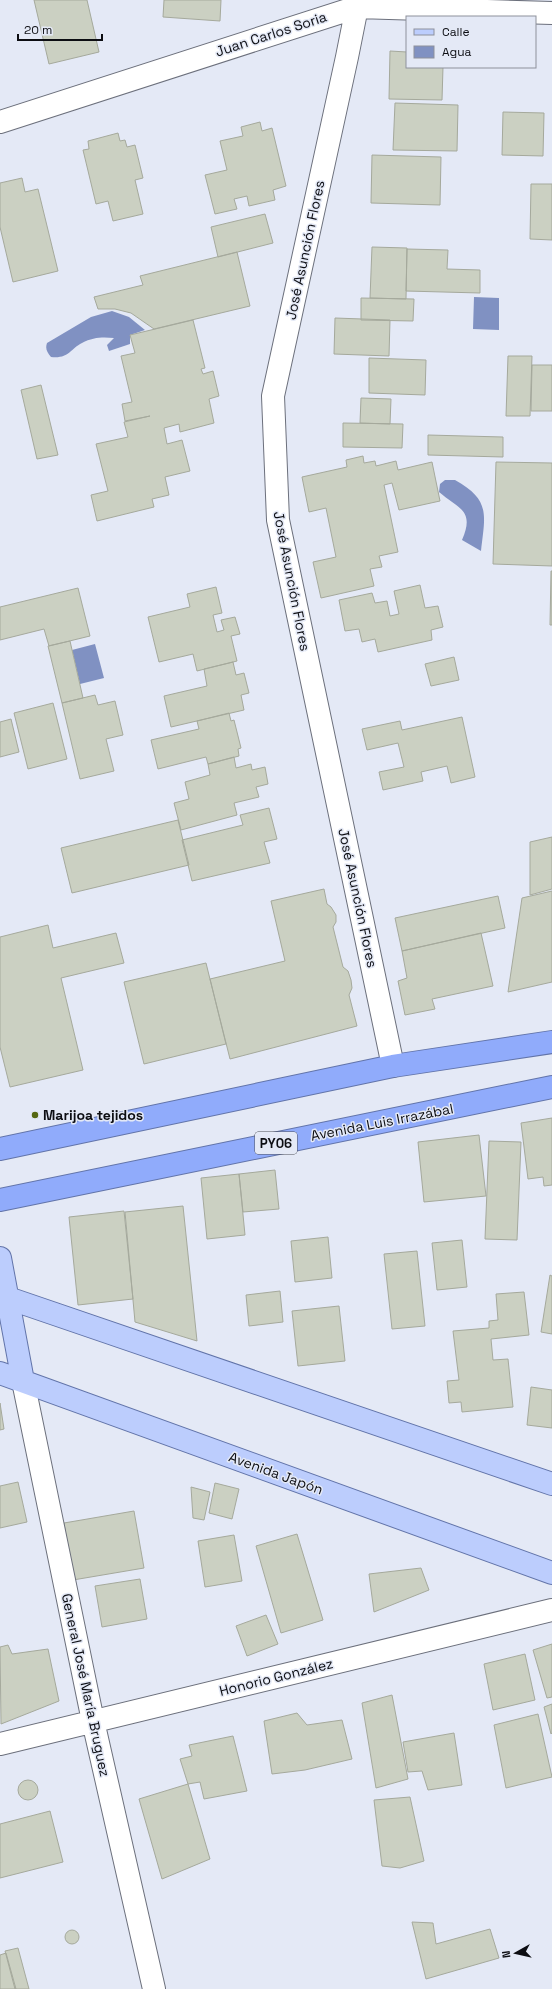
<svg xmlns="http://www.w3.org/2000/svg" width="552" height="1989" font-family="'Space Grotesk',sans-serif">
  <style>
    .water { fill: #8091c2 }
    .building { fill: #cbd0c2; stroke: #a5a99c }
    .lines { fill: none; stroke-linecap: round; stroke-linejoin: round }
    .minor-casing { stroke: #6c707c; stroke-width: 24 }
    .major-casing { stroke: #6274a9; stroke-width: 24 }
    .highway-casing { stroke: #6274a9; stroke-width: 24 }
    .minor { stroke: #fff; stroke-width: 22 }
    .major { stroke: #bccdfd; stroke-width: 22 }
    .highway { stroke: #90abfb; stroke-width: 22 }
    .poi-dot { fill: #556711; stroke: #e4e9f6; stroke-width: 1.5 }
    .labels { text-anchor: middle; stroke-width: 3; stroke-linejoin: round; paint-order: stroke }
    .shield { fill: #e4e9f6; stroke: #4d4f56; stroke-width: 1 }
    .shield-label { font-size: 13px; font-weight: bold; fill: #0c0d12 }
    .street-label { font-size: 14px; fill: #0c0d12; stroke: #e4e9f6 }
    .poi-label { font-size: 14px; font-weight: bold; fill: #0c0d12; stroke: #e4e9f6; text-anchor: start }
  </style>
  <rect width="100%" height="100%" fill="#e4e9f6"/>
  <path class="water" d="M 474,297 L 499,298 L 499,330 L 473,329 Z
    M 112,311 L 129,317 L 145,330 L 130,335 L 130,344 L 109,351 L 107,345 L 114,338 C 103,337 93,337 82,343 C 70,349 69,359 51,357 C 47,352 45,349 47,343 L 91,317 Z
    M 445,480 L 455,480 C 491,500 485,515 481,551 L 462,540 C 475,510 459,509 439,492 L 440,484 Z
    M 95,644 L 104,678 L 80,684 L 72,650 Z"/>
  <path class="building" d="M 34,0 L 87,0 L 99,52 L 49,64 Z
    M 164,0 L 221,0 L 220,21 L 163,17 Z
    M 390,51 L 407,52 L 407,67 L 443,67 L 442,100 L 389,99 Z
    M 395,103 L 458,105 L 457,151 L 393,150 Z
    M 503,112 L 544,113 L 543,156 L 502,155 Z
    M 260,122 L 262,131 L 272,128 L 286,186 L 273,190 L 275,200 L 249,206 L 247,196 L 234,199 L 237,209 L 215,214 L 205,175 L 227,170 L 220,141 L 243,136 L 241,127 Z
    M 118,133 L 120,141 L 125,140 L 127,147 L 135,145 L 143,178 L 135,180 L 143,214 L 113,221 L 108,201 L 96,204 L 83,150 L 89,149 L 88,141 Z
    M 372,155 L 441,157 L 440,205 L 371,203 Z
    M 22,178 L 25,192 L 38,189 L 58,271 L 13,282 L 0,227 L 0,183 Z
    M 531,184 L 552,184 L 552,240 L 530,239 Z
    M 265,214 L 273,243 L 218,257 L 211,227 Z
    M 372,247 L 407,248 L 406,299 L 370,298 Z
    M 407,249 L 448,250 L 447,269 L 480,270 L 480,293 L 406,291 Z
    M 237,252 L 250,306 L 154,329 L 131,313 L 115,309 L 98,309 L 94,297 L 143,285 L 140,276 Z
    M 361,298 L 414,299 L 413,321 L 361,320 Z
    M 335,318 L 390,320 L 389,356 L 334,354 Z
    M 193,320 L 205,368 L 201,369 L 203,374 L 213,371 L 219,396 L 209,399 L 214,423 L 180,432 L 179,424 L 164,428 L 167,444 L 182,440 L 190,471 L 165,477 L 169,495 L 152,499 L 154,507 L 97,521 L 91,495 L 108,491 L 96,444 L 128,437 L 124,422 L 150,416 L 125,421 L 122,404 L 132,402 L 121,356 L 135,353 L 130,335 Z
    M 508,356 L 532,356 L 530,416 L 506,416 Z
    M 369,358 L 426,360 L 425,395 L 369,393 Z
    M 532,365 L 552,365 L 552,411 L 531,411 Z
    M 41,385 L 58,455 L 37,459 L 21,390 Z
    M 361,398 L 391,399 L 390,424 L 360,423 Z
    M 343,423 L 403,424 L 402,448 L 343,447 Z
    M 428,435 L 503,437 L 503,457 L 428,455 Z
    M 363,456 L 364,463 L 375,461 L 376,466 L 396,461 L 398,470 L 432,462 L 440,501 L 399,510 L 392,483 L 384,485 L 398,552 L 379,556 L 382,567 L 370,569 L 374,586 L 321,598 L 313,562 L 336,557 L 326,508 L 309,512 L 302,477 L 347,467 L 346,460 Z
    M 496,462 L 552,463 L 552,566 L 493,564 Z
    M 551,571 L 552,571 L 552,625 L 550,625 Z
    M 420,585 L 425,608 L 438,606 L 443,627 L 431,630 L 432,640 L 378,652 L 375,639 L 362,642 L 359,629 L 345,631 L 339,600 L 372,593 L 375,603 L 387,601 L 390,616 L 399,614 L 394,591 Z
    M 216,587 L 222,613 L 213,615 L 217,632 L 224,630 L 221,620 L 235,617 L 240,634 L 231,636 L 237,661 L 197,671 L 193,654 L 159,662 L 148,617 L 190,607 L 187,594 Z
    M 78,588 L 90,636 L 49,646 L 44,629 L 0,640 L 0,607 Z
    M 70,641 L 83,698 L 62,703 L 48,646 Z
    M 454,657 L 459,680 L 431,686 L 425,664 Z
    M 233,662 L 236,675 L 244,673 L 249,693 L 241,695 L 244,710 L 171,727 L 164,696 L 207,686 L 204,669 Z
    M 95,695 L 98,705 L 115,701 L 123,735 L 106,739 L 114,771 L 80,779 L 62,703 Z
    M 53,703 L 67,759 L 28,769 L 14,713 Z
    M 229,713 L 231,721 L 234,720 L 241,748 L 238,749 L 239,756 L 208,764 L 206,757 L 158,769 L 151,740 L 199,729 L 197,721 Z
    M 462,717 L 475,777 L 451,783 L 447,766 L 421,772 L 423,781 L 383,790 L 379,772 L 404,767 L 398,743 L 367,750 L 362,729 L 400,721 L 402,730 Z
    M 11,719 L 19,752 L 0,757 L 0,722 Z
    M 234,757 L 236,768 L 251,764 L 252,770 L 265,767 L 268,784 L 256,787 L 259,797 L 234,803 L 237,815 L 181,830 L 174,803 L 189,799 L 185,782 L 210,775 L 208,764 Z
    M 269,808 L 277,839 L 264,842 L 270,863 L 192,881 L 182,840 L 243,825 L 240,815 Z
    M 178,820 L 189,865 L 72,893 L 61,848 Z
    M 552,837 L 552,889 L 530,895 L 530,842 Z
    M 324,889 L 327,904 L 331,907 L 336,915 L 336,922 L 333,927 L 343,967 L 348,971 L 351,980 L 352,988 L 349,995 L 357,1026 L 230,1059 L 210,979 L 285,961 L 271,901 Z
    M 552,891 L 552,982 L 508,992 L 522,898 Z
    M 498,896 L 505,928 L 402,951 L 395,918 Z
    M 48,925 L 53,948 L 116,933 L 124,963 L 61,978 L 83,1070 L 10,1087 L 0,1047 L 0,937 Z
    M 481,933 L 493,986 L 432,999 L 435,1009 L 405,1015 L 398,981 L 407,978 L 402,951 Z
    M 206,963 L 226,1044 L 144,1064 L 124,982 Z
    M 552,1118 L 552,1185 L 544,1186 L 543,1177 L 528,1179 L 521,1123 Z
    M 479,1135 L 486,1196 L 424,1202 L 418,1142 Z
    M 489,1141 L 521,1142 L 517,1240 L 485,1239 Z
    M 275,1170 L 279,1209 L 243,1212 L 239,1174 Z
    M 239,1174 L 245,1235 L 207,1239 L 201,1178 Z
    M 183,1206 L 197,1341 L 135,1322 L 125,1212 Z
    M 124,1211 L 133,1299 L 78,1305 L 69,1217 Z
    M 328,1237 L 332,1278 L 295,1282 L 291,1241 Z
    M 462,1240 L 467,1287 L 437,1290 L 432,1243 Z
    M 417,1251 L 425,1326 L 392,1329 L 384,1254 Z
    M 550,1275 L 552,1276 L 552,1334 L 541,1332 Z
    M 280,1291 L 283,1322 L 249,1326 L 246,1295 Z
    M 524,1292 L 529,1335 L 491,1339 L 493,1360 L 508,1359 L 513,1407 L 462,1412 L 461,1402 L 449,1403 L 447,1381 L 459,1380 L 453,1331 L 489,1328 L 489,1321 L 498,1320 L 496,1294 Z
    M 339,1306 L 345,1361 L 298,1366 L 292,1311 Z
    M 531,1387 L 552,1390 L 552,1428 L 527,1425 Z
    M 0,1403 L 4,1429 L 0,1430 Z
    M 18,1482 L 27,1522 L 0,1528 L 0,1486 Z
    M 215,1483 L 239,1489 L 232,1519 L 209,1513 Z
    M 191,1487 L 210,1492 L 204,1520 L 193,1518 Z
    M 134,1511 L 144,1568 L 73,1580 L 64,1523 Z
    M 297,1534 L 323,1620 L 281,1633 L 256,1546 Z
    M 234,1535 L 242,1581 L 205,1587 L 198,1541 Z
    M 421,1568 L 429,1590 L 374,1612 L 369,1574 Z
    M 140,1579 L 147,1619 L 102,1627 L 95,1586 Z
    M 266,1615 L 278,1644 L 247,1656 L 236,1626 Z
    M 552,1644 L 552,1697 L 547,1698 L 533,1650 Z
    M 8,1645 L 12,1654 L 48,1649 L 59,1701 L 1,1724 L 0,1647 Z
    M 525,1654 L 535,1700 L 493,1710 L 484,1664 Z
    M 392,1695 L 408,1779 L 376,1788 L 362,1703 Z
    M 552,1704 L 552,1733 L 551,1734 L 544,1707 Z
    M 297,1713 L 307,1725 L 342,1720 L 352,1759 L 305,1770 L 272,1774 L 264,1721 Z
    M 538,1714 L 552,1777 L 506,1788 L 494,1725 Z
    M 454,1733 L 462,1785 L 428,1790 L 422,1771 L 408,1772 L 403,1742 Z
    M 233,1736 L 247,1791 L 204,1799 L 200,1782 L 188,1784 L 180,1759 L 192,1756 L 189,1745 Z
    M18 1790a10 10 0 1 1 20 0a10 10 0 1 1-20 0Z
    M 188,1784 L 210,1859 L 162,1879 L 139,1799 Z
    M 410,1797 L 424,1861 L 400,1868 L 382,1866 L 374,1800 Z
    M 50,1811 L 63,1862 L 0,1878 L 0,1824 Z
    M 412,1922 L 433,1923 L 436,1944 L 490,1929 L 499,1958 L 426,1979 Z
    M65 1937a7 7 0 1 1 14 0a7 7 0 1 1-14 0Z
    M 18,1948 L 29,1989 L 15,1989 L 5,1951 Z
    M 6,1953 L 16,1989 L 0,1989 L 0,1955 Z"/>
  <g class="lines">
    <g class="minor-casing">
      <path id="minor" d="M 354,0 L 357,7 L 347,57 L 273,396 L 278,520 L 393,1066
        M 0,122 L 357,7 L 552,13
        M 23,1381 L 93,1721 L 154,1989
        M 0,1744 L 552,1610"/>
    </g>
    <g class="major-casing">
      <path id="major" d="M 0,1258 L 23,1381
        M 8,1298 L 552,1484
        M 0,1373 L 552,1573"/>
    </g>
    <g class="highway-casing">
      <path id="highway" d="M 0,1149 L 393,1066 L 552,1042
        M 0,1200 L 552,1087"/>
    </g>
    <use href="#minor" class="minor"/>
    <use href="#major" class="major"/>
    <use href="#highway" class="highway"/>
  </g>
  <circle class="poi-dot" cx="35" cy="1115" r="4"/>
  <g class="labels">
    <rect class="shield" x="255" y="1132" width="42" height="22" rx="3"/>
    <g class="shield-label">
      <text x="276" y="1148">PY06</text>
    </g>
    <g class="street-label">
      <text transform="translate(271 34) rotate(-18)" y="5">Juan Carlos Soria</text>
      <text transform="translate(305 250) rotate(-78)" y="5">José Asunción Flores</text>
      <text transform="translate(292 581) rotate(79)" y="5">José Asunción Flores</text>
      <text transform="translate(358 898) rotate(78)" y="5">José Asunción Flores</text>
      <text transform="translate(382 1122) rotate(-11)" y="5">Avenida Luis Irrazábal</text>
      <text transform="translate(276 1473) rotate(20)" y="5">Avenida Japón</text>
      <text transform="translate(276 1677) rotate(-14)" y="5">Honorio González</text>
      <text transform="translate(86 1685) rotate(78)" y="5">General José María Bruguez</text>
    </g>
    <g class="poi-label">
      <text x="43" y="1120">Marijoa tejidos</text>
    </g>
  </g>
  <rect x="406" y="16" width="130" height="52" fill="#e4e9f6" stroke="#8e919b"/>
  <rect x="414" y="29" width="20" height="6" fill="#bccdfd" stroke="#8e919b"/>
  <text x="442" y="36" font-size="12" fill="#0c0d12">Calle</text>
  <rect x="414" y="46" width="20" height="12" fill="#8091c2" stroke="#8e919b"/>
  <text x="442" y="56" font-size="12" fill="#0c0d12">Agua</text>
  <g transform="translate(516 1953) rotate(262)" stroke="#e4e9f6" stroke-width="3" paint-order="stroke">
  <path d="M0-3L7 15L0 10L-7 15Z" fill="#0c0d12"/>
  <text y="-6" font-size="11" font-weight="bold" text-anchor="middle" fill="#0c0d12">N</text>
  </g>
  <path d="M18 34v6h84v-6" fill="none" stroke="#0c0d12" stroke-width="2"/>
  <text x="24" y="34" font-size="12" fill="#0c0d12" stroke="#e4e9f6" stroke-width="3" paint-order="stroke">20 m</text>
</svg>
